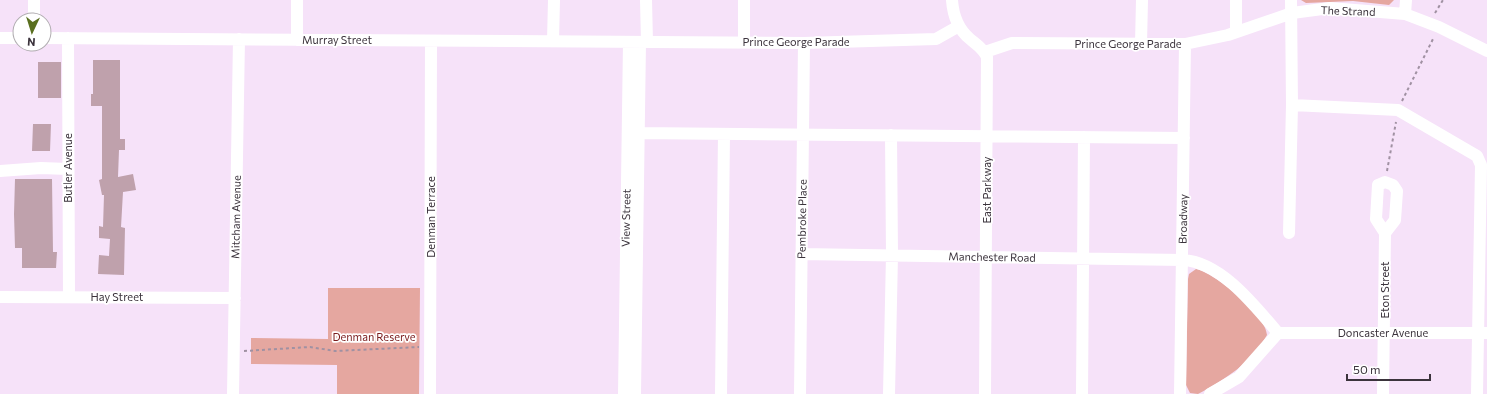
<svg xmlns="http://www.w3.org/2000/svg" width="1487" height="394" font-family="Commissioner,sans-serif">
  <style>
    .green { fill: #e5a7a0 }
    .building { fill: #bfa1ac }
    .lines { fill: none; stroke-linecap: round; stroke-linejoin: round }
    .path { stroke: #a091a2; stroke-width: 2; stroke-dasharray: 3 3; stroke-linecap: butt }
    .minor { stroke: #fff; stroke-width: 12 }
    .labels { text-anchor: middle; stroke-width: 3.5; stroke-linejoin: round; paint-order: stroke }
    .street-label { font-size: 11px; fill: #3b333c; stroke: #fff }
    .park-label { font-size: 11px; fill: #791b1c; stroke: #fff }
  </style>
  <rect width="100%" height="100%" fill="#f6e2f9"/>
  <path class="green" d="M 1301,0 L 1394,0 L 1389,5 L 1353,1 L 1306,3 Z
    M 1196,269 C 1214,272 1267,316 1267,335 C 1251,363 1226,379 1198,394 L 1190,393 L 1186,385 L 1188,279 L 1189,274 Z
    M 328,288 L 420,288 L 419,394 L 337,394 L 337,365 L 251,364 L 251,338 L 328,339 Z"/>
  <path class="building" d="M 93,60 L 120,60 L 120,139 L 125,139 L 125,150 L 119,150 L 118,177 L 133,174 L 136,190 L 123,192 L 121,227 L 125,228 L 124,275 L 98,274 L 99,255 L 109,256 L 110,239 L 99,238 L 99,226 L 103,227 L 104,195 L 102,195 L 99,180 L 102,179 L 102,106 L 91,106 L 91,94 L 93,94 Z
    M 38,62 L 61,62 L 61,98 L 38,98 Z
    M 33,124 L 51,124 L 50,151 L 32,151 Z
    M 15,179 L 52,179 L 53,252 L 57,252 L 56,268 L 22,268 L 22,248 L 15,248 L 14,214 Z"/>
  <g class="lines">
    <path class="path" d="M 1435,13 L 1443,0
      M 1402,101 L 1434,37
      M 1387,171 L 1396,122
      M 244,351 L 310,347 L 335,351 L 419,347"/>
    <path class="minor" d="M 297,0 L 297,40
      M 646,0 L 647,42
      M 952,0 C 953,15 958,29 970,39 C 977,45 983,48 987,57 L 985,394
      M 1405,14 L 1406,0
      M 34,20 L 34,0
      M 1236,32 L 1236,0
      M 0,38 L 20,38
      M 44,38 L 804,43 L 936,39 L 959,26
      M 68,38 L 69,297
      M 553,41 L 554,0
      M 744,42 L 744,0
      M 1141,44 L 1142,0
      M 985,52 L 1012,43 L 1185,44 L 1228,35 L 1292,13 L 1330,8 L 1405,14 L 1439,27 L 1487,51
      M 1292,105 L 1398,110 L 1477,156 L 1481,165 L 1477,394
      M 638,133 L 1184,138
      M 0,171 L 41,168 L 68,169
      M 1289,233 L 1292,105 L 1291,0
      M 801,254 L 1183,260 C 1221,262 1255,306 1278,333 L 1239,377 L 1210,394
      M 0,297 L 235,298
      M 1278,333 L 1487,333
      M 233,394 L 239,39
      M 430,394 L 431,41
      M 624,394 L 629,42
      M 635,394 L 640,42
      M 721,394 L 724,134
      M 800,394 L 804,43
      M 889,394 L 892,255 L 891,135
      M 1082,394 L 1084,137
      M 1180,394 L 1185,44
      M 1383,394 L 1385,233 L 1376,219 L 1378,185 L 1385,182 L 1393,185 L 1397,191 L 1395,220 L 1385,233"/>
  </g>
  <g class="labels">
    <g class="street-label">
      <text transform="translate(1348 11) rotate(2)" y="4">The Strand</text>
      <text x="337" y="44">Murray Street</text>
      <text x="796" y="46">Prince George Parade</text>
      <text x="1128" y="48">Prince George Parade</text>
      <text transform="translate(68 168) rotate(-90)" y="4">Butler Avenue</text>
      <text transform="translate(987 190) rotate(-90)" y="4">East Parkway</text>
      <text transform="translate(236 217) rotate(-89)" y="4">Mitcham Avenue</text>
      <text transform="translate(431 217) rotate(-90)" y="4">Denman Terrace</text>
      <text transform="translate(626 218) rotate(-89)" y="4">View Street</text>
      <text transform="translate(802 219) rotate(-89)" y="4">Pembroke Place</text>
      <text transform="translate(1183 219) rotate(-89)" y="4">Broadway</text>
      <text transform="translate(992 257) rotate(1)" y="4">Manchester Road</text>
      <text transform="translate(1385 290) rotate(-90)" y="4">Eton Street</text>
      <text x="117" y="301">Hay Street</text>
      <text x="1383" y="337">Doncaster Avenue</text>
    </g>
    <g class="park-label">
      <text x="374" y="341">Denman Reserve</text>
    </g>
  </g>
  <g transform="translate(32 32) rotate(184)"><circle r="19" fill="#ffffff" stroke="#b1adb1"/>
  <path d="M0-3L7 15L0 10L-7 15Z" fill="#5a6f1f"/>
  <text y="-6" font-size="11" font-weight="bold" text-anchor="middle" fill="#3b333c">N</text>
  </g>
  <path d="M1347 374v6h83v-6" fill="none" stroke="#3b333c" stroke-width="2"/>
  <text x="1353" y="374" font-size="12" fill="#3b333c" stroke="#ffffff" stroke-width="3" paint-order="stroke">50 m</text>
</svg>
